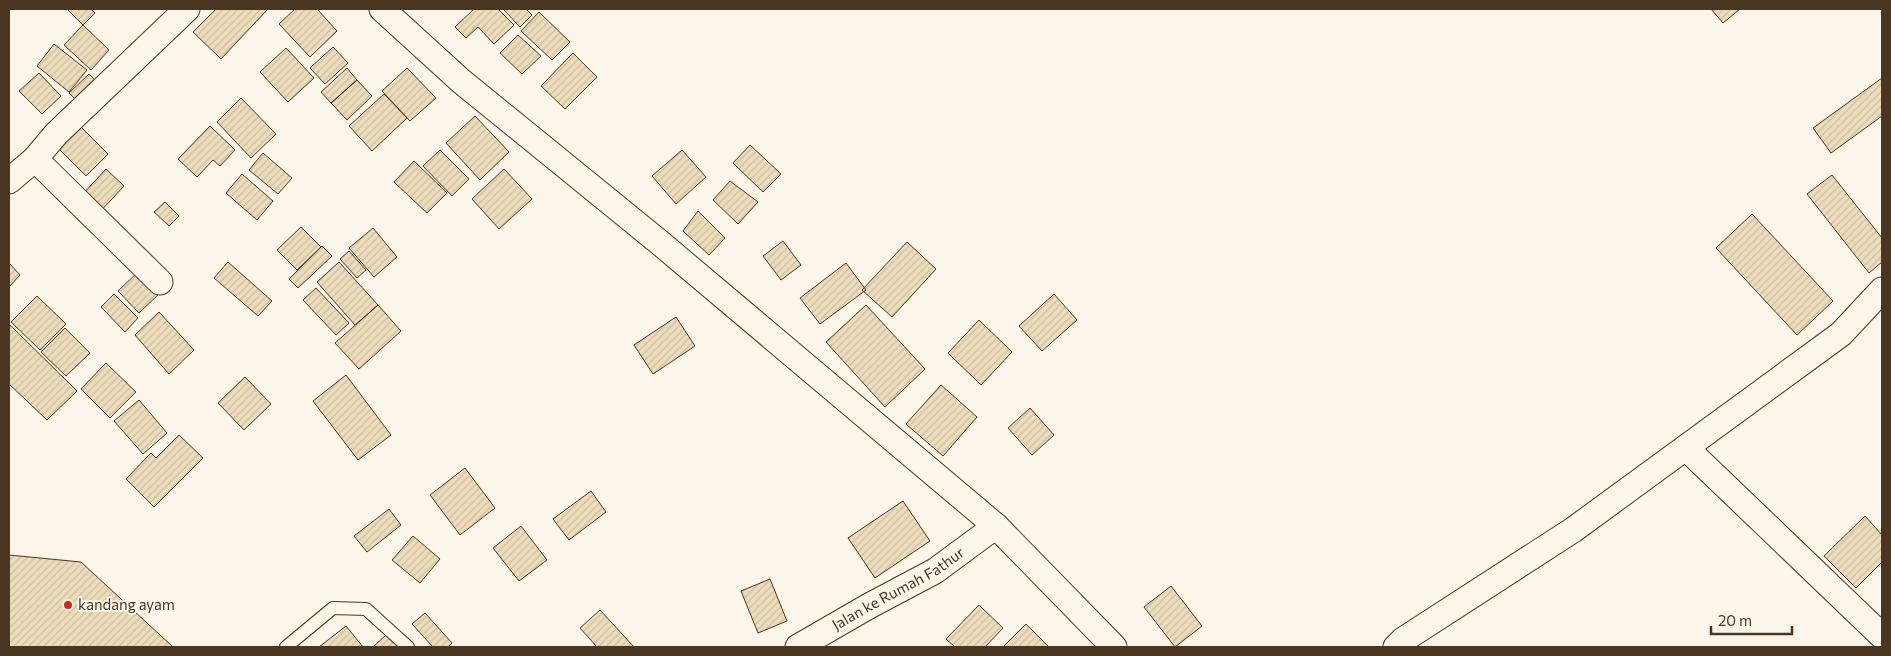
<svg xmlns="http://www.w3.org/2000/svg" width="1891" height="656" font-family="Commissioner,sans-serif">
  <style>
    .building { fill: url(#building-hatch); stroke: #4a3520 }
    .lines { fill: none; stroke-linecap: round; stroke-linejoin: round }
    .lane-casing { stroke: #4a3520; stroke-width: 14 }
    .street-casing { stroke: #4a3520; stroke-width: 27 }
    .lane { stroke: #fbf6e9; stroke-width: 12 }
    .street { stroke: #fbf6e9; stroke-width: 25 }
    .poi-dot { fill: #c62828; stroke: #fbf6e9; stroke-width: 2 }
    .labels { text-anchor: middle; stroke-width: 4; stroke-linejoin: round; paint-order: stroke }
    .street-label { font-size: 15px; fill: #4a3520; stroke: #fbf6e9 }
    .poi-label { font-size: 15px; fill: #4a3520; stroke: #fbf6e9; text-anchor: start }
  </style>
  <defs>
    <pattern id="building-hatch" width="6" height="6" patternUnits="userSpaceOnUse" patternTransform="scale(1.25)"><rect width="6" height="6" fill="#ecdcbc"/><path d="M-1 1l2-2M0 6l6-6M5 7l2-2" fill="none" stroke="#ccbda1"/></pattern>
  </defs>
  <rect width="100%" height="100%" fill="#fbf6e9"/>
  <path class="building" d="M 67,9 L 91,9 L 95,13 L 83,25 Z
    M 216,9 L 268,9 L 221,59 L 193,32 Z
    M 295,9 L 317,9 L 337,31 L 310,57 L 279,24 Z
    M 474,9 L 498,9 L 514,25 L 494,44 L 478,27 L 466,38 L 455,27 Z
    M 503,9 L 526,9 L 532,15 L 520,27 Z
    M 1711,9 L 1740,9 L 1723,23 Z
    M 539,12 L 570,42 L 552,60 L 521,31 Z
    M 83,25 L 109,50 L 91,70 L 64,45 Z
    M 518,35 L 541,56 L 522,74 L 500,53 Z
    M 54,44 L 87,70 L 69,92 L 37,66 Z
    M 333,47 L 348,63 L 325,84 L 310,68 Z
    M 286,48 L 314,78 L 288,102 L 260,72 Z
    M 573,53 L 597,77 L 565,109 L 541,86 Z
    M 347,68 L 357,80 L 331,103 L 321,92 Z
    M 407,68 L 436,98 L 410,121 L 382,91 Z
    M 39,73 L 61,96 L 42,114 L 19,91 Z
    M 89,74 L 100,85 L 80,104 L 69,93 Z
    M 1882,78 L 1882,116 L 1831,153 L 1813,128 Z
    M 357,80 L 372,96 L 347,120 L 331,103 Z
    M 384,94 L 407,118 L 372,151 L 349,126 Z
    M 241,98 L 276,134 L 251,158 L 217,122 Z
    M 475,116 L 509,152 L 480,180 L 446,143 Z
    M 80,126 L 108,154 L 86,176 L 58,148 Z
    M 210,126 L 235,150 L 220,166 L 213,160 L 197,177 L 178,159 Z
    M 750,145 L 781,174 L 763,192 L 733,163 Z
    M 440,150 L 469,179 L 452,196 L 423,166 Z
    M 682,150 L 706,177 L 676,204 L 652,176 Z
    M 263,153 L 292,178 L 278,194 L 249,170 Z
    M 414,161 L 447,193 L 427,213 L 394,182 Z
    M 106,169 L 124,186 L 97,215 L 82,195 Z
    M 504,169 L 532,199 L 499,229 L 472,199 Z
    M 242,174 L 273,201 L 257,220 L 226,193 Z
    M 1832,175 L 1882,238 L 1882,262 L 1869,273 L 1807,194 Z
    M 730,181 L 758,202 L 738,224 L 713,200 Z
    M 165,202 L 179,216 L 169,226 L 154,212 Z
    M 698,211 L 725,238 L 709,255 L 683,231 Z
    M 1752,214 L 1833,301 L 1797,335 L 1716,248 Z
    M 301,227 L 321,247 L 297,270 L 277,250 Z
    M 373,228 L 397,257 L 374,277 L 349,248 Z
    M 783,241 L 801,265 L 781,280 L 763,256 Z
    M 907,242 L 936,269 L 892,317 L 862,290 Z
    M 322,246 L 332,256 L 298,288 L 289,279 Z
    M 349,251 L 366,270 L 357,278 L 340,259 Z
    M 228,262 L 272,301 L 258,316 L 214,278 Z
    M 339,262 L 378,305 L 355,325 L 317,282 Z
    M 9,263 L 20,275 L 9,287 Z
    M 846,263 L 866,290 L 820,324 L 800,298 Z
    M 140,270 L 161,292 L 139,313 L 118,291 Z
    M 316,288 L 349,323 L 336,335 L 303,300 Z
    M 114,294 L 138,318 L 125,332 L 101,307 Z
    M 1054,294 L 1077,320 L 1042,351 L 1019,326 Z
    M 37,296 L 66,324 L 40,350 L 11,322 Z
    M 378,305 L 401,331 L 359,369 L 335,343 Z
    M 866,305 L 925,369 L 885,407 L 826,342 Z
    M 159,312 L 194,350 L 169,374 L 135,335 Z
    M 676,317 L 695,346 L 653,374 L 634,345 Z
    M 979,320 L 1012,352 L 981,385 L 948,353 Z
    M 9,324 L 77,391 L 47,420 L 9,384 Z
    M 65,328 L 90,353 L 66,376 L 41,352 Z
    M 106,363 L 136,392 L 110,418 L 81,389 Z
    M 346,375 L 391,435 L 358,460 L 313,401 Z
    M 245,377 L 271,404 L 244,430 L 218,403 Z
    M 941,385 L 977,417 L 943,456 L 906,424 Z
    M 139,400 L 167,433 L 143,454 L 114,421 Z
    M 1030,408 L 1054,435 L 1032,455 L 1008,428 Z
    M 179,435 L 203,458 L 154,507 L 126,479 L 151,453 L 156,458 Z
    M 465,468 L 495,508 L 460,535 L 430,495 Z
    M 591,491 L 606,512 L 569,540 L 553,519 Z
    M 903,501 L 930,541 L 875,578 L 848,538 Z
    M 389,509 L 401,525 L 367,552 L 354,536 Z
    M 1865,516 L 1882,535 L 1882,562 L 1856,588 L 1824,556 Z
    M 521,526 L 547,560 L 519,581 L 493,548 Z
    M 413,536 L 440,559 L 420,583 L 392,560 Z
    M 9,555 L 81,562 L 173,647 L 9,647 Z
    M 770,579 L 787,621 L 758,633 L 741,591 Z
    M 1171,586 L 1202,626 L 1175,647 L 1144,607 Z
    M 979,605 L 1003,628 L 985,647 L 955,647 L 946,639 Z
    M 600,610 L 634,647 L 597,647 L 580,628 Z
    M 425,613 L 452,643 L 448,647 L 433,647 L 412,624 Z
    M 1026,624 L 1049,647 L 1003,647 Z
    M 346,626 L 363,647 L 319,647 Z
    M 387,634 L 399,647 L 373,647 Z"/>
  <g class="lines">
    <g class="lane-casing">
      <path id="lane" d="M 286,647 L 333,608 L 366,609 L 408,647"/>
    </g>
    <g class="street-casing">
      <g id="street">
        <path d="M 382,9 L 461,81 L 659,242 L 996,526 L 1114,647"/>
        <path d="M 35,159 L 160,282"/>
        <path d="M 9,181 L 35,159 L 56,134 L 187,9"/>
        <path d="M 1686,448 L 1882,636"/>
        <path id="s1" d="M 798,647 L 869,606 L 935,571 L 996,526"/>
        <path d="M 1396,647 L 1403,640 L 1573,530 L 1841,334 L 1882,290"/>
      </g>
    </g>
    <use href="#lane" class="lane"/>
    <use href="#street" class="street"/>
  </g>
  <circle class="poi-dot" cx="68" cy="605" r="5"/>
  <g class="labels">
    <g class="street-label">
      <text dy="5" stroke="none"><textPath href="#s1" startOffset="116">Jalan ke Rumah Fathur</textPath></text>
    </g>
    <g class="poi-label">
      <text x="78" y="610">kandang ayam</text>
    </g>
  </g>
  <rect width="1891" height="656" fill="none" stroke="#4a3520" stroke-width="20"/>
  <path d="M1711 626v8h81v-8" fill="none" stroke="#4a3520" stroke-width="2.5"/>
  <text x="1718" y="626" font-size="15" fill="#4a3520" stroke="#fbf6e9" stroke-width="4" paint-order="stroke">20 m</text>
</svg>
